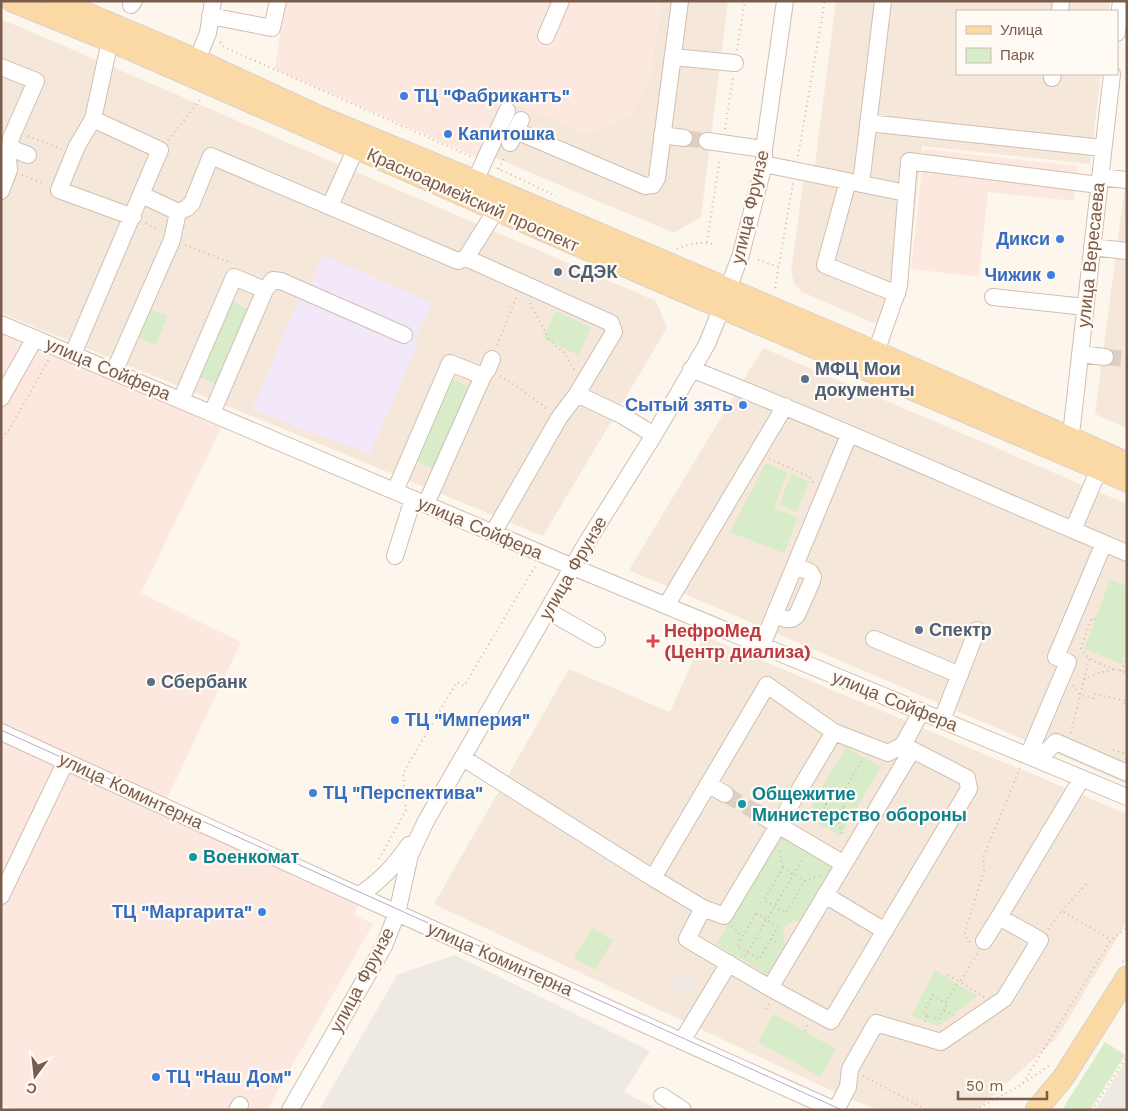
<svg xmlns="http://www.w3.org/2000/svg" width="1128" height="1111" font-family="'Work Sans',sans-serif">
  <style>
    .residential { fill: #f5e8da }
    .commercial { fill: #fde8e0 }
    .industrial { fill: #efe9e4 }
    .education { fill: #f3e8fa }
    .green { fill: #d8ecc9 }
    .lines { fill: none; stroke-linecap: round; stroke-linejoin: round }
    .minor-tunnel { stroke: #dcd0c4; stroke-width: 16; stroke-dasharray: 16 8; stroke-linecap: butt }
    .minor-casing { stroke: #d1beb0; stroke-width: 18 }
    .major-casing { stroke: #dad1cd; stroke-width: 23 }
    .path { stroke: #d9b8a5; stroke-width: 2; stroke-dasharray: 1 4; stroke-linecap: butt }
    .minor { stroke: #fff; stroke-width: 16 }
    .major { stroke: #fbd9a5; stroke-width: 21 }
    .tram { stroke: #b9a8c9; stroke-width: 1 }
    .shop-dot { fill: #3f7fe0; stroke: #fffaf3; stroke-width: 2 }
    .service-dot { fill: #5c6f8a; stroke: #fffaf3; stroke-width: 2 }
    .health-dot { fill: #e0444e; stroke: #fffaf3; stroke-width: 2 }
    .culture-dot { fill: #0f9aa8; stroke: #fffaf3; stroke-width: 2 }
    .labels { text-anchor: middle; stroke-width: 4.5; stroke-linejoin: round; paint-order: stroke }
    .shop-label { font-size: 18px; font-weight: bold; fill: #366cbe; stroke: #fffaf3; text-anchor: start }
    .street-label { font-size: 18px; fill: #7a5c4d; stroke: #fffaf3 }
    .service-label { font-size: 18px; font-weight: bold; fill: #4e5e75; stroke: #fffaf3; text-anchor: start }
    .health-label { font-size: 18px; font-weight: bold; fill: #be3a42; stroke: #fffaf3; text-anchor: start }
    .culture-label { font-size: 18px; font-weight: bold; fill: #0d838f; stroke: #fffaf3; text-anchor: start }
  </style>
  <rect width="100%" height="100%" fill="#fdf6ec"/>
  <path class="residential" d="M 661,1 L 728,1 L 701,217 L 674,233 L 491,156 L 516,104 L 588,134 L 650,77 Z
    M 836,1 L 1110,1 L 1109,11 L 957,11 L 957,74 L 1101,74 L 1090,164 L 922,146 L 906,296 L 890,330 L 802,292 L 794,283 L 791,272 L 803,183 L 815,164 Z
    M 1,19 L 656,301 L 667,328 L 543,536 L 1,313 Z
    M 1127,170 L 1127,428 L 1095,414 Z
    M 763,348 L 1127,504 L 1127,784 L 629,570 Z
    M 704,636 L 1127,814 L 1127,922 L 1056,1039 L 977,1110 L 879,1110 L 847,1098 L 434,904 L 569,669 L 670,712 Z"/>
  <path class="commercial" d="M 285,1 L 661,1 L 650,77 L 631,116 L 588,134 L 516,104 L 491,156 L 483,160 L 275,69 Z
    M 924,149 L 1078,166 L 1074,201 L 988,192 L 979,277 L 911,269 Z
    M 1,332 L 28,343 L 1,389 Z
    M 36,345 L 221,428 L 141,593 L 241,642 L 167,799 L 1,724 L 1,408 Z
    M 1,741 L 359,905 L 354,915 L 373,924 L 267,1110 L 14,1110 L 1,1104 Z"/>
  <path class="industrial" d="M 455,955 L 650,1051 L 624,1092 L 658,1110 L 319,1110 L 397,975 Z
    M 678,973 L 696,983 L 688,995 L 670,985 Z
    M 1126,1060 L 1127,1110 L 1095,1110 Z"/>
  <path class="education" d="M 323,255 L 432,303 L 415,341 L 418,343 L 370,454 L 252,410 L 301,294 L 305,295 Z"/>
  <path class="green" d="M 231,301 L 251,310 L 219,385 L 198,377 Z
    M 146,308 L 167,316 L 156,345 L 134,336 Z
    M 556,311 L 591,328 L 578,355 L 543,338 Z
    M 450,378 L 472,388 L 436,470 L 413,460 Z
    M 766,463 L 788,472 L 774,508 L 798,517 L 784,553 L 730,532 Z
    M 791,474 L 809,481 L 797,512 L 779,505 Z
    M 1110,580 L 1127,586 L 1127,653 L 1122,664 L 1084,649 Z
    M 846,747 L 881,767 L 840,836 L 805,816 Z
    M 781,836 L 833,867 L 801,921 C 786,920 779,932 786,945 L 768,975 L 716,944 Z
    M 592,928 L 613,940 L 595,970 L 574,958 Z
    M 935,970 L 977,996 L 939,1026 L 911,1016 Z
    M 774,1014 L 836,1049 L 820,1077 L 758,1042 Z
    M 1105,1042 L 1125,1055 L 1090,1110 L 1062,1110 Z"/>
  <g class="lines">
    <path class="minor-tunnel" d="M 684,138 L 707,141
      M 1105,357 L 1127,359
      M 725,794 L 759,814"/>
    <g class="minor-casing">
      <path id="minor" d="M 131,5 L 134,1
        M 1060,11 L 1061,1
        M 210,16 L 272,28 L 278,1
        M 1117,33 L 1121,1
        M 546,36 L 561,1
        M 110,41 L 93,119 L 77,146 L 59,190 L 133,217
        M 673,57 L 735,63
        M 197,60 L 208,33 L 213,1
        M 1,67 L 36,81 L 11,138 L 8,159 L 9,170 L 1,191
        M 1052,78 L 1053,74
        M 868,123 L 1103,148
        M 516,131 L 645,186 L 653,185 L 657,178 L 680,1
        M 662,135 L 684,138
        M 707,141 L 764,149
        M 510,143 L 521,120
        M 10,148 L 28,155
        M 764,164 L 906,193
        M 1100,177 L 1127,180
        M 475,181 L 507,111
        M 848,181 L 825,265 L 897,294
        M 861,184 L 883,1
        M 142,195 L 178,212
        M 330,206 L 356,148
        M 1092,247 L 1127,251
        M 466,258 L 496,210
        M 728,289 L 741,254 L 764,164 L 764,149 L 785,1
        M 265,290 L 273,280 L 281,281 L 404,335
        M 993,297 L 1085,307
        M 1,324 L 573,567 L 1127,797
        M 876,352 L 899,286 L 909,161 L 1099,185
        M 73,354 L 160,150 L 93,119
        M 1080,354 L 1105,357
        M 691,369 C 820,419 946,476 1073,530
        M 114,372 L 172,240 L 178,212 L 187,208 L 192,203 L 211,156 L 458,261 L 466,258 L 611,323 L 614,332 L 577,394 L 559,418 L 493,533
        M 577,394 L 623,416 L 654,435
        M 1,398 L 35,338
        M 181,400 L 234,277 L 265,290 L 212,413
        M 1069,436 L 1072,426 L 1112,74
        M 1099,469 L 1073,530 L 1127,553
        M 395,491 L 450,363 L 483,376
        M 426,504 L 483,376 L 488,369 L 492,359
        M 395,556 L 413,499
        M 666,606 L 785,406
        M 548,611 L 597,639
        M 775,615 C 783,618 790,623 797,615 L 812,581 L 813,577 L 810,572 L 795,566
        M 874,639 L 960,675
        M 762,645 L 849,435
        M 942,720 L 977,630
        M 1,732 L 397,913 L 835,1110
        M 903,745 L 888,753 L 834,732 L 724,916 L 703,908 L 687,939 L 770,988 L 831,1021 L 969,789 L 967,778 L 903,745 L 921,712
        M 1028,756 L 1068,662 L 1056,657 L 1104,543
        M 463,758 L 653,878
        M 1038,760 L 1056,742 L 1127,773
        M 708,784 L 725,794
        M 759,814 L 844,864
        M 359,895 C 381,881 394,866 409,845
        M 825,895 L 885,931
        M 1,896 L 66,761
        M 703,908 L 653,878 L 767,685 L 834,732
        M 984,941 L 999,917
        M 770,988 L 912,750
        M 682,1041 L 729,963
        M 662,1096 L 683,1110
        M 237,1110 L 240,1105
        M 290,1110 L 384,946 L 397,913 L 410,855 L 426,821 L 584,547 L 654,435 L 707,344 L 722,307
        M 836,1110 L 848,1087 L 850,1069 L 876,1023 L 941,1042 L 1004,999 L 1040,940 L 999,917 L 1082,778"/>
    </g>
    <g class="major-casing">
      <path id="major" d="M 12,1 L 125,47 L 659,281 L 1127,481
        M 57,1 L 197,60 L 320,117 L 475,181 L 876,352 L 1127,463
        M 1036,1110 L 1063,1078 L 1127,977"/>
    </g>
    <path class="path" d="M 220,42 L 224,47 L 472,157
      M 737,50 L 745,1
      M 725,129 L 733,77
      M 28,136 L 61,149
      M 168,140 L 201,99
      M 798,156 L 825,1
      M 497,168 L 556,196
      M 499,169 L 505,155
      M 22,175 L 45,184
      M 146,223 L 159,231
      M 707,242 L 720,158
      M 185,245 L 232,263
      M 677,249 C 691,243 702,241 716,245
      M 758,260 L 779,267
      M 775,288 L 793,183
      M 530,303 L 549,339 L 557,347 L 563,351 L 575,371
      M 497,345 L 517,296
      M 500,376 L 518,387 L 547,409
      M 1,437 L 8,432 L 49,359
      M 769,459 L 810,477 L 814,484
      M 1095,619 L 1092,618 L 1081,647 C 1083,662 1114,668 1127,673
      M 1121,671 L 1127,657
      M 1084,679 L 1098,673 L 1117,669
      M 1073,685 L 1080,695 L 1093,698 L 1094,694 L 1126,701 L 1124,706 L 1127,706
      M 1071,733 L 1089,659
      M 1113,750 L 1127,754
      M 814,792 L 827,799
      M826 804a9 9 0 1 1 18 0a9 9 0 1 1-18 0Z
      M 841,797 L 863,758
      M 843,808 L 856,816
      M 836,813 L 843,837
      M 800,816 L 826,807
      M 779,851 L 783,868
      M 379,859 L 406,810 L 403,773 L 457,682 L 464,686 L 536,565
      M 805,881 L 783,868 L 764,900 L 786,913 L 805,881 L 820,876
      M 1062,911 L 1087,883
      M 756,913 L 778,927 L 759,959 L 737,946 Z
      M 732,926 L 742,937
      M 1048,929 L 1062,911 L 1111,940
      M 771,939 L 779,944
      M 970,942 L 966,937 L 965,932 L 984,871 L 983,858 L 1020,768
      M 977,954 L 960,982 L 984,997
      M 745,956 L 804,857
      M 1123,962 L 1127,956
      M 948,975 L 958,981
      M 766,1009 L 770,1002
      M 944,1011 L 955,1016
      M 927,1015 L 923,1013 L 933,995 L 945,1003
      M 925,1022 L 927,1015 L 939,1019 L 947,1004 L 945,1003 L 959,981
      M 805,1031 L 808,1025
      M 863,1076 L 927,1110
      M 1023,1083 L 1111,940 L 1127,928
      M 975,1110 L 1021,1085 L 1050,1065
      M 1092,1110 L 1127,1056"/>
    <use href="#minor" class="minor"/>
    <use href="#major" class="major"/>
    <path class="tram" d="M 1,730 L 842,1110"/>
  </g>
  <g class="shop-dot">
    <circle cx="404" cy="96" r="5"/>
    <circle cx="448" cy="134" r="5"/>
    <circle cx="1060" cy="239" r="5"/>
    <circle cx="1051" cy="275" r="5"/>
    <circle cx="743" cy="405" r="5"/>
    <circle cx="395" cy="720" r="5"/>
    <circle cx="313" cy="793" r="5"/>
    <circle cx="262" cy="912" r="5"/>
    <circle cx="156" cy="1077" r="5"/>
  </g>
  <g class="service-dot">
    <circle cx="558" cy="272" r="5"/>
    <circle cx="805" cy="379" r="5"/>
    <circle cx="919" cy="630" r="5"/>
    <circle cx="151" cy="682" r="5"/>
  </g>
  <path class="health-dot" d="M650.5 633.5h5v5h5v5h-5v5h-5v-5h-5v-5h5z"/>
  <g class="culture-dot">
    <circle cx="742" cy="804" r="5"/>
    <circle cx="193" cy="857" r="5"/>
  </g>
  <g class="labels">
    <g class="shop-label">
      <text x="414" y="102">ТЦ "Фабрикантъ"</text>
      <text x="458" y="140">Капитошка</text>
      <text x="1050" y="245" text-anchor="end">Дикси</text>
      <text x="1041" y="281" text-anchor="end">Чижик</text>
      <text x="733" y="411" text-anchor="end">Сытый зять</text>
      <text x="405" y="726">ТЦ "Империя"</text>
      <text x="323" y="799">ТЦ "Перспектива"</text>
      <text x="252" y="918" text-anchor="end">ТЦ "Маргарита"</text>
      <text x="166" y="1083">ТЦ "Наш Дом"</text>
    </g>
    <g class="street-label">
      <text transform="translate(473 200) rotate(24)" y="6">Красноармейский проспект</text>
      <text transform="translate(750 207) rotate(-77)" y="6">улица Фрунзе</text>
      <text transform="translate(1091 255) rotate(-84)" y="6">улица Вересаева</text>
      <text transform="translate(108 369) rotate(23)" y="6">улица Сойфера</text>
      <text transform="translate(480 528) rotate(23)" y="6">улица Сойфера</text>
      <text transform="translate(573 568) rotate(-60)" y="6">улица Фрунзе</text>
      <text transform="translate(895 701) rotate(22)" y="6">улица Сойфера</text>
      <text transform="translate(131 791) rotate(25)" y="6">улица Коминтерна</text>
      <text transform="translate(500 959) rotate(24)" y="6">улица Коминтерна</text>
      <text transform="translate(362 980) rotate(-62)" y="6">улица Фрунзе</text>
    </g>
    <g class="service-label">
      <text x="568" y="278">СДЭК</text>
      <text x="815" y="375">МФЦ Мои<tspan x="815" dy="21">документы</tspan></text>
      <text x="929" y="636">Спектр</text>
      <text x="161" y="688">Сбербанк</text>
    </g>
    <g class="health-label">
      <text x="664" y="637">НефроМед<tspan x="664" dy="21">(Центр диализа)</tspan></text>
    </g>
    <g class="culture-label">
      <text x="752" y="800">Общежитие<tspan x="752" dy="21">Министерство обороны</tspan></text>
      <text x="203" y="863">Военкомат</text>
    </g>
  </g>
  <rect width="1128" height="1111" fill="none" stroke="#7a5c4d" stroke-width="5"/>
  <rect x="956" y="10" width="162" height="65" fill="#fffaf3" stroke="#cabbb1"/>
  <rect x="966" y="26" width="25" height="8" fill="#fbd9a5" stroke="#cabbb1"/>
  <text x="1000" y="35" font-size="15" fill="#7a5c4d">Улица</text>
  <rect x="966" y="48" width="25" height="15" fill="#d8ecc9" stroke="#cabbb1"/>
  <text x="1000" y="60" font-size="15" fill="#7a5c4d">Парк</text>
  <g transform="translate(35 1076) rotate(195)" stroke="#fffaf3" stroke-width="4" paint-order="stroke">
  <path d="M0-4L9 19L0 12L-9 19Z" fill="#7a5c4d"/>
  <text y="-8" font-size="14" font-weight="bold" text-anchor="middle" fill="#7a5c4d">С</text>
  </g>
  <path d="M958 1091v8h89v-8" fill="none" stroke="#7a5c4d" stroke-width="2.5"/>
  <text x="966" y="1091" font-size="15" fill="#7a5c4d" stroke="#fffaf3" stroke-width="4" paint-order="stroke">50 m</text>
</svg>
